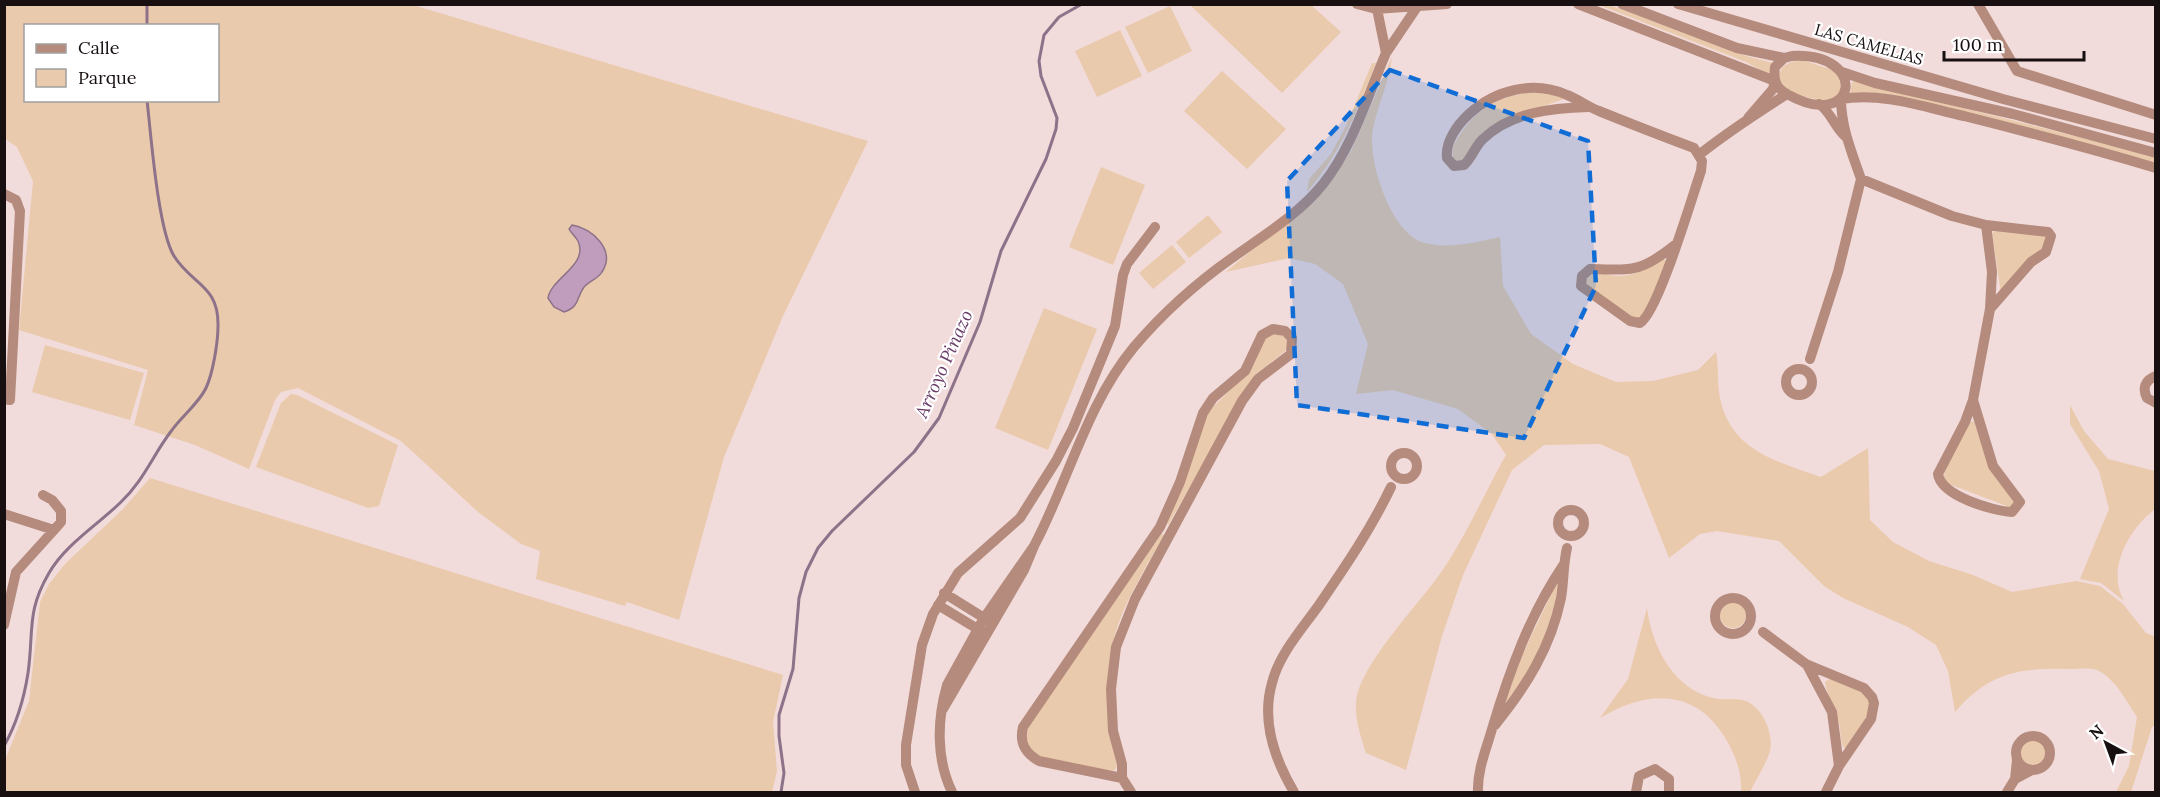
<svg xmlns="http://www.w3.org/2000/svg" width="2160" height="797" font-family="Lora,serif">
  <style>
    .green { fill: #eacaac; fill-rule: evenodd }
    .water { fill: #c09cbd; stroke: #8d7289; stroke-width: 1.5 }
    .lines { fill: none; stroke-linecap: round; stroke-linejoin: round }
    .stream { stroke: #8d7289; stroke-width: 3 }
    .street { stroke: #b48b7c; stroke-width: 10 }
    .marked { fill: #116dd6; fill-opacity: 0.2; stroke: #116dd6; stroke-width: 4.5; stroke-dasharray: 12 8; stroke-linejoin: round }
    .labels { text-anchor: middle; stroke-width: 4.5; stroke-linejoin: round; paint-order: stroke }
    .street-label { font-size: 16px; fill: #170f10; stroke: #fff }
    .water-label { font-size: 18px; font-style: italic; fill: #693b67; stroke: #fff }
  </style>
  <rect width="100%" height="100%" fill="#f2dbdb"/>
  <path class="green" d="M 4,5 L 413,5 L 868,141 L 783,316 L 724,457 L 679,620 L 627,602 L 625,606 L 536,579 L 540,551 L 521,544 L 478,512 L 401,441 L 298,388 L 281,392 L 275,400 L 249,469 L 195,445 L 134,425 L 148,370 L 19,330 L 33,181 L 17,147 L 5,139 ZM 26,26 L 218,26 L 218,100 L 26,100 Z
    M 1190,5 L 1311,5 L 1341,32 L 1282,93 Z
    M 1599,5 L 1610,5 L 1746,56 L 1773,63 L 1768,74 L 1746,62 Z
    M 1170,6 L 1192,51 L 1148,73 L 1125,27 Z
    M 1120,30 L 1142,76 L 1097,97 L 1075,51 Z
    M 1392,57 C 1389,83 1378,104 1373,129 C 1367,159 1390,231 1422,242 C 1445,250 1478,242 1500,237 L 1503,286 L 1531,334 L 1573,364 L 1616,382 L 1653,381 L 1698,370 L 1716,352 C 1719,367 1717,383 1720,398 C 1731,451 1776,461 1821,477 L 1868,448 L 1870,520 L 1893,542 L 1929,561 L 1973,575 L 2012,592 L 2076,581 L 2100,586 L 2123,604 L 2146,633 L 2156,637 L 2155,725 L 2152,727 L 2131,792 L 2116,792 L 2129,766 L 2137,717 C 2127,702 2116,680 2099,671 C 2092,667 2079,669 2071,669 C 2021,668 1990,671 1955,712 L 1948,671 L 1936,645 L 1908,627 L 1843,598 L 1824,586 L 1779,541 L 1717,531 L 1700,534 L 1669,558 L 1629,457 L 1600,444 L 1544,445 L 1512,470 L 1463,575 L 1442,636 L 1406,770 L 1366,753 C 1360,735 1353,714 1357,695 C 1367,657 1419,604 1442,571 C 1466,536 1485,492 1506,455 L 1492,434 L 1458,409 L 1393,390 L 1356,394 L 1368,344 L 1343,284 L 1315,264 L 1289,258 L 1226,272 L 1325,187 L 1351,151 Z
    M 1802,60 L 1839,72 L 1841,96 L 1824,101 L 1791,94 L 1778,78 C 1782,64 1788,62 1802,60 Z
    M 1372,63 L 1376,63 L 1373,71 C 1354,117 1340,154 1307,192 L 1309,179 L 1331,154 L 1346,126 Z
    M 1222,71 L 1286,129 L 1247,169 L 1184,111 Z
    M 1856,81 L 2123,148 L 2155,158 L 2155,164 L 1850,94 L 1852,82 Z
    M 1538,91 L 1567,98 L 1529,111 L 1469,152 L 1459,163 L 1453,159 C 1451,148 1455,142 1461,133 C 1481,103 1504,96 1538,91 Z
    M 1101,167 L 1145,185 L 1113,265 L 1069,247 Z
    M 1208,215 L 1222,232 L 1189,258 L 1176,242 Z
    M 1995,230 L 2046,235 L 2048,243 L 2001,293 L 1992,234 Z
    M 1172,245 L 1186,262 L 1153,289 L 1139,273 Z
    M 1663,259 L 1666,261 L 1651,306 L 1639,318 L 1632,317 L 1586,285 L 1585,280 C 1595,268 1609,277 1622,276 C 1638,274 1650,268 1663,259 Z
    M 1044,308 L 1097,329 L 1048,450 L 995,428 Z
    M 1274,332 L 1286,338 L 1289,348 L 1254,376 L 1168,525 L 1165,521 L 1209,411 L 1248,372 L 1254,364 L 1264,339 Z
    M 45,345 L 144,373 L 130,420 L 32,392 Z
    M 291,394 L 297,395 L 398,445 L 379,506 L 368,508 L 256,467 L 281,403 Z
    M 2070,405 L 2084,431 L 2108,459 L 2155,471 L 2155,509 C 2129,529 2106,569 2124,601 L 2101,583 L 2080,579 L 2109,509 L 2099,471 L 2070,424 Z
    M 1974,421 L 1984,453 L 2011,492 L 2015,504 L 2009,507 L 1949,484 L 1944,478 L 1945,470 L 1970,422 Z
    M 150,478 L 783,675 L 773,722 L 777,771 L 772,792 L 5,792 L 5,760 L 29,701 L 40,602 L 49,584 L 65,564 L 123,509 Z
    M 1162,533 L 1164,536 C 1146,567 1123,603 1114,639 C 1103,680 1109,725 1117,766 L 1115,770 C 1104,773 1042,760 1033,752 C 1022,743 1026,732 1031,721 Z
    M 1559,578 C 1553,626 1535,668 1504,705 L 1520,660 Z
    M1720 615a13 13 0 1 1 26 0a13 13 0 1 1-26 0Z
    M 1647,608 C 1652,648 1675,692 1718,699 C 1727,700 1738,698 1746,701 C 1763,708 1774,734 1770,751 C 1766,765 1756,779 1750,792 L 1741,792 C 1742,771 1735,754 1724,736 C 1693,687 1645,691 1600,718 L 1628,679 Z
    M 1831,678 L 1865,692 L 1872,708 L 1847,748 L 1843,747 C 1840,739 1841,731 1839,723 C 1836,709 1827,695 1825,682 Z
    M2020 752a13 13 0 1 1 26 0a13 13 0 1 1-26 0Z"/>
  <path class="water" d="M 572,225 C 593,228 616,251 602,272 C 598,279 589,281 584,287 C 576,298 580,307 564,312 L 554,307 L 548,298 C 551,278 589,265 578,241 C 576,237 571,233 569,229 Z"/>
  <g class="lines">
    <path class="stream" d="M 147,4 L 147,26
      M 4,746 C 17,723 24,699 28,673 C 34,632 26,612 49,573 C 65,545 96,526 120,503 C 145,479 152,456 172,430 C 182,416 199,403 206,388 C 213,373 218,342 218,326 C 219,285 192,285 174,256 C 158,230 151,135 147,100
      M 781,792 L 784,773 L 779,736 L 779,715 L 793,669 L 799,598 L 806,572 L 818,548 L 832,531 L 914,452 L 939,418 L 980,322 L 1001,251 L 1046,159 L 1056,129 L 1057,118 L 1041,76 L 1039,61 L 1044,35 L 1059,17 L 1082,4"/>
    <path class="street" d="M 1357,4 L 1376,9 L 1447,4
      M 1376,4 L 1386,53 L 1419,4
      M 1578,4 L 1775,81 L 1773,89 L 1748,118
      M 1622,4 L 1737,48 L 1784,58
      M 1678,4 L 2003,99 L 2156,139
      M 1978,4 L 2017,71 L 2156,115
      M 1792,56 C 1871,52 1857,134 1787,94 C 1776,88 1773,80 1775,67 L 1784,58 Z
      M 1842,72 L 1875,83 L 2013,114 L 2156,153
      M 1819,104 C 1832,113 1834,127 1846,137
      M 1589,107 C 1552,108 1511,112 1483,139 C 1475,146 1472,158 1464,165 L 1454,166 L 1447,158 C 1445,142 1457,125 1469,114 C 1495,90 1533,80 1567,95 C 1578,99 1588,107 1599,111 C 1631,124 1662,136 1694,148 L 1702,161 L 1701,171 C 1692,197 1658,313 1640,323 L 1630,321 L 1581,286 L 1582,276 L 1590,269 C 1632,270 1640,273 1675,245
      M 1700,154 C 1728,132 1757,113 1787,94
      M 1861,179 C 1852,153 1841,127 1841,99 C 1882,92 1924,107 1964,116 C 2028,132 2092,149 2156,168
      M 4,194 L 16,200 L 20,211 L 10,400 L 4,399
      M 1810,359 L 1838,272 L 1861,179 L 1952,216 L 1986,225 L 2048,232 L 2051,236 L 2046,252 L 2031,262 L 1990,309
      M1786 382a13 13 0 1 1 26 0a13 13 0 1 1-26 0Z
      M 2156,376 C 2145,380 2142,388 2147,398 L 2156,403
      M 1973,400 L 1993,466 L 2020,502 L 2012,512 C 1993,511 1941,496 1938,474 L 1965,422 L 1973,400 L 1990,309 L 1992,272 L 1986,225
      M1391 466a13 13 0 1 1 26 0a13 13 0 1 1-26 0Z
      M1558 523a13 13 0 1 1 26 0a13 13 0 1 1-26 0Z
      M 4,514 L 54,530 L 61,522 L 61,511 L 52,500 L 43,495
      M 1034,546 C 1069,480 1086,405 1134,347 C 1163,313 1195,284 1232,258 C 1264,235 1298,215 1323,184 C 1353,146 1367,97 1386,53
      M 944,593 L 989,621
      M1715 616a18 18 0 1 1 36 0a18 18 0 1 1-36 0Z
      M 938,605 L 981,631
      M 4,625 L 16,572 L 54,530
      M 1763,632 L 1806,664 L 1864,688 L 1872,697 L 1874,703 L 1871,719 L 1839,766 L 1826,792
      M 1807,665 L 1832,712 L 1839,766
      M 943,709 L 1024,570 L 1034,546 L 984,618 L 947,685 C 937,720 936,759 952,792
      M 1495,725 C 1526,687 1551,647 1561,598 C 1564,581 1563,564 1567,548
      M2016 753a17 17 0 1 1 34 0a17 17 0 1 1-34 0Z
      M 2017,760 L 2015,779 L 2032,770
      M 1122,778 L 1039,761 C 1025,753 1019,743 1023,727 L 1160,527 L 1180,482 L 1203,413 L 1213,398 L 1245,371 L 1262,335 L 1273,329 L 1285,331 L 1292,338 L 1291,354 L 1258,379 L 1242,401 L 1135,599 L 1116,647 L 1111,689 L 1113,731 L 1122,764 L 1122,778 L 1131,792
      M 915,792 L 906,765 L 906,745 L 922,645 L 933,614 L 958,573 L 1020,518 L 1056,461 L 1073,428 L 1115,326 L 1123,275 L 1127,264 L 1155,227
      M 1294,792 C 1275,760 1261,721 1272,683 C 1279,654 1302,629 1319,605 C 1345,567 1371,529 1391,487
      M 1478,792 C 1477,771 1486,750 1492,729 C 1509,672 1530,614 1564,564
      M 1636,792 L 1639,776 L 1655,769 L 1669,779 L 1669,792
      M 2007,792 L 2015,779"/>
  </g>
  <path class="marked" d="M 1390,70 L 1588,141 L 1596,286 L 1524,438 L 1297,405 L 1287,181 Z"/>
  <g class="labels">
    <g class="street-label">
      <text transform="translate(1869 44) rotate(16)" y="6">LAS CAMELIAS</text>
    </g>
    <g class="water-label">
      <text transform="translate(944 364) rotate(-66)" y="6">Arroyo Pinazo</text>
    </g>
  </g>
  <rect width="2160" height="797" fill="none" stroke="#170f10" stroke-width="12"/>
  <rect x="24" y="24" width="195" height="78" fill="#ffffff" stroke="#a29f9f" stroke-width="1.5"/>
  <rect x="36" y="44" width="30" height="9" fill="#b48b7c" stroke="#a29f9f" stroke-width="1.5"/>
  <text x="78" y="54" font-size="18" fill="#170f10">Calle</text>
  <rect x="36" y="69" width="30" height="18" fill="#eacaac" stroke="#a29f9f" stroke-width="1.5"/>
  <text x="78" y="84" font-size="18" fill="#170f10">Parque</text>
  <g transform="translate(2106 743) rotate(319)" stroke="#ffffff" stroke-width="4.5" paint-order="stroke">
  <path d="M0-4.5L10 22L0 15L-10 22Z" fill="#170f10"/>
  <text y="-9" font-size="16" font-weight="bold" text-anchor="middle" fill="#170f10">N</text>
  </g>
  <path d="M1944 51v9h140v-9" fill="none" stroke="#170f10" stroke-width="3"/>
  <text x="1953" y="51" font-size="18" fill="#170f10" stroke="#ffffff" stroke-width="4.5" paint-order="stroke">100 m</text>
</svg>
